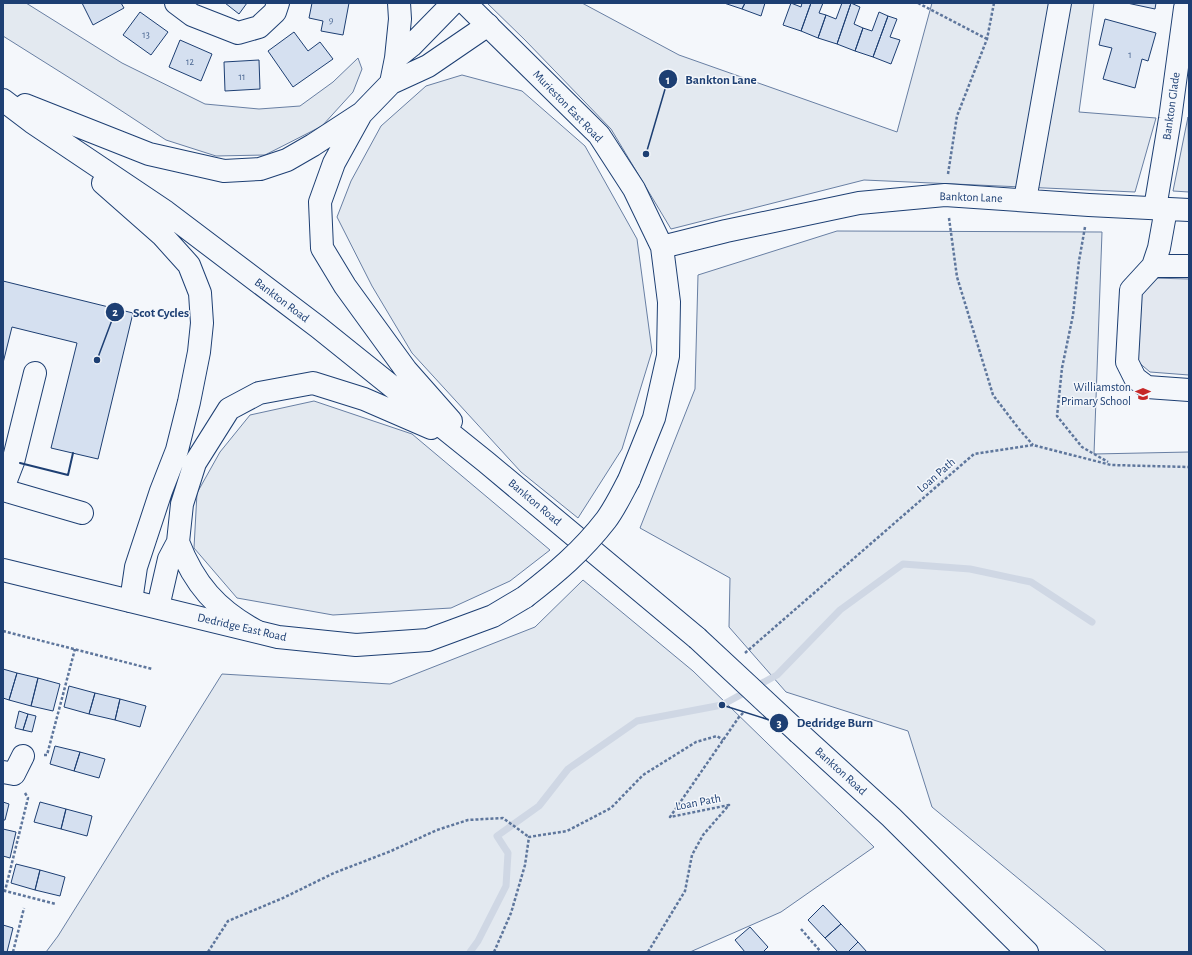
<svg xmlns="http://www.w3.org/2000/svg" width="1192" height="955" font-family="'Alegreya Sans',sans-serif">
  <style>
    .green { fill: #e3e9f0; stroke: #687fa3 }
    .parking { fill: #e3e8f0; stroke: #687fa3 }
    .lines { fill: none; stroke-linecap: round; stroke-linejoin: round }
    .stream { stroke: #cfd7e4; stroke-width: 7 }
    .building { fill: #d5e0f0; stroke: #1d3f73 }
    .minor-casing { stroke: #1d3f73; stroke-width: 24 }
    .major-casing { stroke: #1d3f73; stroke-width: 24 }
    .path { stroke: #5e769c; stroke-width: 2.5; stroke-dasharray: 3 2; stroke-linecap: butt }
    .minor { stroke: #f4f7fb; stroke-width: 22 }
    .major { stroke: #f4f7fb; stroke-width: 22 }
    .minor-bridge-casing { stroke: #1d3f73; stroke-width: 24; stroke-linecap: butt }
    .major-bridge-casing { stroke: #1d3f73; stroke-width: 24; stroke-linecap: butt }
    .minor-bridge { stroke: #f4f7fb; stroke-width: 22 }
    .major-bridge { stroke: #f4f7fb; stroke-width: 22 }
    .wall { stroke: #1d3f73; stroke-width: 2 }
    .labels { text-anchor: middle; stroke-width: 3; stroke-linejoin: round; paint-order: stroke }
    .number-label { font-size: 10px; fill: #4b6792 }
    .street-label { font-size: 12px; fill: #1d3f73; stroke: #f4f7fb }
    .poi-label { font-size: 12px; fill: #1d3f73; stroke: #f4f7fb; text-anchor: end }
    .leader { fill: none; stroke: #1d3f73; stroke-width: 1.5 }
    .callout-dot { fill: #1d3f73; stroke: #f4f7fb; stroke-width: 1.5 }
    .mark-label { font-size: 12px; text-anchor: middle; font-weight: bold; fill: #fff }
    .callout-label { font-size: 13px; text-anchor: middle; font-weight: bold; fill: #1d3f73; stroke: #f4f7fb; stroke-width: 3; stroke-linejoin: round; paint-order: stroke }
  </style>
  <rect width="100%" height="100%" fill="#f4f7fb"/>
  <path class="green" d="M 3,3 L 26,3 L 122,63 L 205,104 L 259,109 L 300,106 L 333,82 L 358,58 L 362,69 L 353,92 L 322,126 L 265,155 L 216,156 L 166,140 L 108,102 L 3,36 Z
    M 487,3 L 582,3 L 679,55 L 897,132 L 932,3 L 1094,3 L 1079,112 L 1156,118 L 1135,192 L 864,180 L 671,229 L 611,129 L 525,40 Z
    M 462,75 L 522,91 L 585,146 L 637,239 L 652,351 L 622,449 L 578,518 L 521,472 L 412,353 L 372,286 L 337,217 L 351,181 L 381,126 L 426,86 Z
    M 1188,117 L 1189,192 L 1173,191 Z
    M 837,231 L 1102,232 L 1094,454 L 1189,452 L 1189,952 L 1107,952 L 932,807 L 908,731 L 786,692 L 729,627 L 730,578 L 640,528 L 695,389 L 698,275 Z
    M 314,401 L 412,434 L 550,550 L 510,581 L 451,608 L 333,615 L 237,598 L 194,548 L 197,493 L 220,452 L 250,415 Z
    M 583,580 L 693,671 L 874,847 L 781,912 L 690,952 L 46,952 L 58,936 L 222,674 L 390,684 L 535,627 Z"/>
  <path class="parking" d="M 1152,278 L 1189,279 L 1189,375 L 1150,372 L 1137,361 L 1141,293 Z"/>
  <g class="lines">
    <path class="stream" d="M 470,952 L 478,941 L 506,886 L 508,853 L 497,836 L 539,806 L 568,769 L 637,721 L 722,705 L 777,675 L 840,610 L 903,564 L 970,569 L 1031,582 L 1092,622"/>
  </g>
  <path class="building" d="M 82,3 L 121,3 L 124,8 L 93,25 Z
    M 225,3 L 247,3 L 239,14 Z
    M 312,3 L 349,3 L 343,35 L 321,31 L 323,21 L 309,18 Z
    M 724,3 L 745,3 L 742,9 Z
    M 745,3 L 765,3 L 761,16 L 742,9 Z
    M 791,3 L 801,7 L 802,3 L 811,3 L 801,31 L 783,25 Z
    M 811,3 L 823,3 L 819,13 L 826,15 L 818,38 L 801,31 Z
    M 842,3 L 851,3 L 837,44 L 818,38 L 826,15 L 836,19 Z
    M 851,3 L 860,7 L 854,24 L 863,28 L 855,51 L 837,44 Z
    M 1127,3 L 1156,3 L 1155,9 Z
    M 140,12 L 168,32 L 151,55 L 123,35 Z
    M 879,12 L 888,16 L 873,57 L 855,51 L 863,28 L 872,31 Z
    M 888,16 L 897,19 L 890,37 L 900,40 L 891,64 L 873,57 Z
    M 1105,19 L 1156,33 L 1148,61 L 1142,59 L 1135,88 L 1103,79 L 1112,48 L 1099,45 Z
    M 294,32 L 308,51 L 320,42 L 333,59 L 293,87 L 268,51 Z
    M 180,40 L 212,54 L 201,81 L 169,67 Z
    M 259,60 L 260,89 L 225,91 L 224,62 Z
    M 3,281 L 133,313 L 98,459 L 51,448 L 77,343 L 12,327 L 3,363 Z
    M 3,669 L 17,673 L 9,700 L 3,698 Z
    M 17,673 L 38,678 L 31,706 L 9,700 Z
    M 38,678 L 60,684 L 53,711 L 31,706 Z
    M 69,686 L 95,693 L 89,714 L 64,707 Z
    M 95,693 L 120,699 L 115,720 L 89,714 Z
    M 120,699 L 146,706 L 140,727 L 115,720 Z
    M 19,711 L 28,714 L 23,730 L 15,728 Z
    M 28,714 L 36,716 L 32,732 L 23,730 Z
    M 55,746 L 80,752 L 74,771 L 50,764 Z
    M 80,752 L 105,759 L 99,778 L 74,771 Z
    M 3,802 L 9,804 L 5,820 L 3,820 Z
    M 40,802 L 66,809 L 61,829 L 34,822 Z
    M 66,809 L 92,816 L 87,836 L 61,829 Z
    M 3,829 L 16,832 L 10,858 L 3,856 Z
    M 16,864 L 40,870 L 35,890 L 11,883 Z
    M 40,870 L 65,877 L 60,896 L 35,890 Z
    M 823,905 L 841,924 L 825,938 L 808,920 Z
    M 841,924 L 858,942 L 848,952 L 838,952 L 825,938 Z
    M 3,925 L 13,928 L 7,952 L 3,951 Z
    M 750,927 L 768,947 L 763,952 L 745,952 L 735,940 Z
    M 858,942 L 867,952 L 848,952 Z"/>
  <g class="lines">
    <g class="minor-casing">
      <path id="minor" d="M 176,3 L 192,15 L 238,33 L 259,27 L 275,12 L 278,3
        M 465,3 L 599,135 L 634,189 L 662,247 L 669,302 L 668,356 L 654,418 L 629,480
        M 1025,200 L 1060,3
        M 1155,208 L 1170,119 L 1185,8 L 1187,3
        M 1166,209 L 1159,248 L 1153,266 L 1131,290 L 1127,362 L 1135,378 L 1147,387 L 1189,390
        M 662,247 L 726,231 L 859,203 L 945,195 L 1089,205 L 1189,210
        M 1153,266 L 1189,266
        M 3,488 L 13,462 L 35,373
        M 3,490 L 82,513
        M 3,570 L 278,637 L 356,645 L 428,640 L 493,616 L 525,597
        M 3,772 L 14,774 L 23,756"/>
    </g>
    <g class="major-casing">
      <path id="major" d="M 396,58 L 400,19 L 399,3
        M 391,83 L 396,58 L 411,46 L 453,3
        M 3,100 L 32,122 L 166,212 L 318,327 L 486,462 L 697,638
        M 25,105 L 149,154 L 224,171 L 260,169 L 287,160 L 313,145 L 362,113 L 391,83 L 428,66 L 488,25
        M 360,116 L 334,163 L 320,202 L 322,248 L 345,286 L 406,370 L 451,421
        M 103,183 L 162,235 L 189,265 L 200,293 L 202,323 L 199,352 L 189,402 L 177,450 L 161,491 L 136,567 L 131,601
        M 178,542 C 194,584 217,610 256,631
        M 158,607 L 169,559 L 178,542 L 182,504 L 195,463 L 229,409 L 259,393 L 313,383 L 364,399 L 431,428
        M 799,733 L 891,817 L 1027,952"/>
    </g>
    <path class="path" d="M 918,3 L 987,39
      M 948,174 L 957,116 L 987,39 L 994,3
      M 949,218 L 957,277 L 993,395 L 1019,429 L 1033,445
      M 1085,227 L 1079,261 L 1073,315 L 1062,368 L 1057,416 L 1082,447 L 1108,462
      M 3,631 L 152,669
      M 745,653 L 974,454 L 1033,445 L 1111,465 L 1189,467
      M 44,755 L 47,755 L 75,649
      M 25,793 L 28,798 L 5,891 L 56,904
      M 801,929 L 821,952
      M 13,952 L 24,908
      M 208,952 L 228,921 L 283,898 L 334,873 L 391,851 L 437,830 L 468,820 L 503,818 L 529,837
      M 494,952 L 511,913 L 525,865 L 529,837 L 567,831 L 611,808 L 643,775 L 696,742 L 717,736 L 723,740
      M 648,952 L 685,891 L 692,855 L 703,835 L 729,805 L 670,817 L 739,717 L 744,712"/>
    <use href="#minor" class="minor"/>
    <use href="#major" class="major"/>
    <g class="minor-bridge-casing">
      <path id="minor-bridge" d="M 525,597 C 556,573 582,551 606,520 C 615,508 622,493 629,480"/>
    </g>
    <g class="major-bridge-casing">
      <path id="major-bridge" d="M 697,638 L 799,733"/>
    </g>
    <use href="#minor-bridge" class="minor-bridge"/>
    <use href="#major-bridge" class="major-bridge"/>
    <path class="wall" d="M 20,463 L 68,475 L 73,453"/>
  </g>
  <defs>
    <g id="school-bare" transform="scale(1.2)"><path d="M0-5L7-2L0 1L-7-2ZM-4 1L0 2.5L4 1V4Q0 6-4 4Z" fill="#c62828" stroke="#f4f7fb" stroke-width="2.5" paint-order="stroke"/></g>
  </defs>
  <g fill-rule="evenodd">
    <use href="#school-bare" x="1143" y="394"/>
  </g>
  <g class="labels">
    <g class="number-label">
      <text x="331" y="23">9</text>
      <text x="146" y="38">13</text>
      <text x="1130" y="58">1</text>
      <text x="190" y="65">12</text>
      <text x="242" y="80">11</text>
    </g>
    <g class="street-label">
      <text transform="translate(568 106) rotate(46)" y="4">Murieston East Road</text>
      <text transform="translate(1171 106) rotate(-82)" y="4">Bankton Glade</text>
      <text transform="translate(971 197) rotate(2)" y="4">Bankton Lane</text>
      <text transform="translate(282 300) rotate(37)" y="4">Bankton Road</text>
      <text transform="translate(936 475) rotate(-41)" y="4">Loan Path</text>
      <text transform="translate(535 502) rotate(40)" y="4">Bankton Road</text>
      <text transform="translate(242 627) rotate(13)" y="4">Dedridge East Road</text>
      <text transform="translate(841 771) rotate(42)" y="4">Bankton Road</text>
      <text transform="translate(698 802) rotate(-11)" y="4">Loan Path</text>
    </g>
    <g class="poi-label">
      <text x="1131" y="391">Williamston<tspan x="1131" dy="14">Primary School</tspan></text>
    </g>
  </g>
  <path class="leader" d="M646 154L668 79M97 360L115 312M722 705L779 723"/>
  <g class="callout-dot">
    <circle cx="646" cy="154" r="4"/>
    <circle cx="97" cy="360" r="4"/>
    <circle cx="722" cy="705" r="4"/>
    <circle cx="668" cy="79" r="10"/>
    <circle cx="115" cy="312" r="10"/>
    <circle cx="779" cy="723" r="10"/>
  </g>
  <g class="mark-label">
    <text x="668" y="84">1</text>
    <text x="115" y="316">2</text>
    <text x="779" y="727">3</text>
  </g>
  <g class="callout-label">
    <text x="721" y="84">Bankton Lane</text>
    <text x="161" y="317">Scot Cycles</text>
    <text x="835" y="727">Dedridge Burn</text>
  </g>
  <rect width="1192" height="955" fill="none" stroke="#1d3f73" stroke-width="8"/>
</svg>
